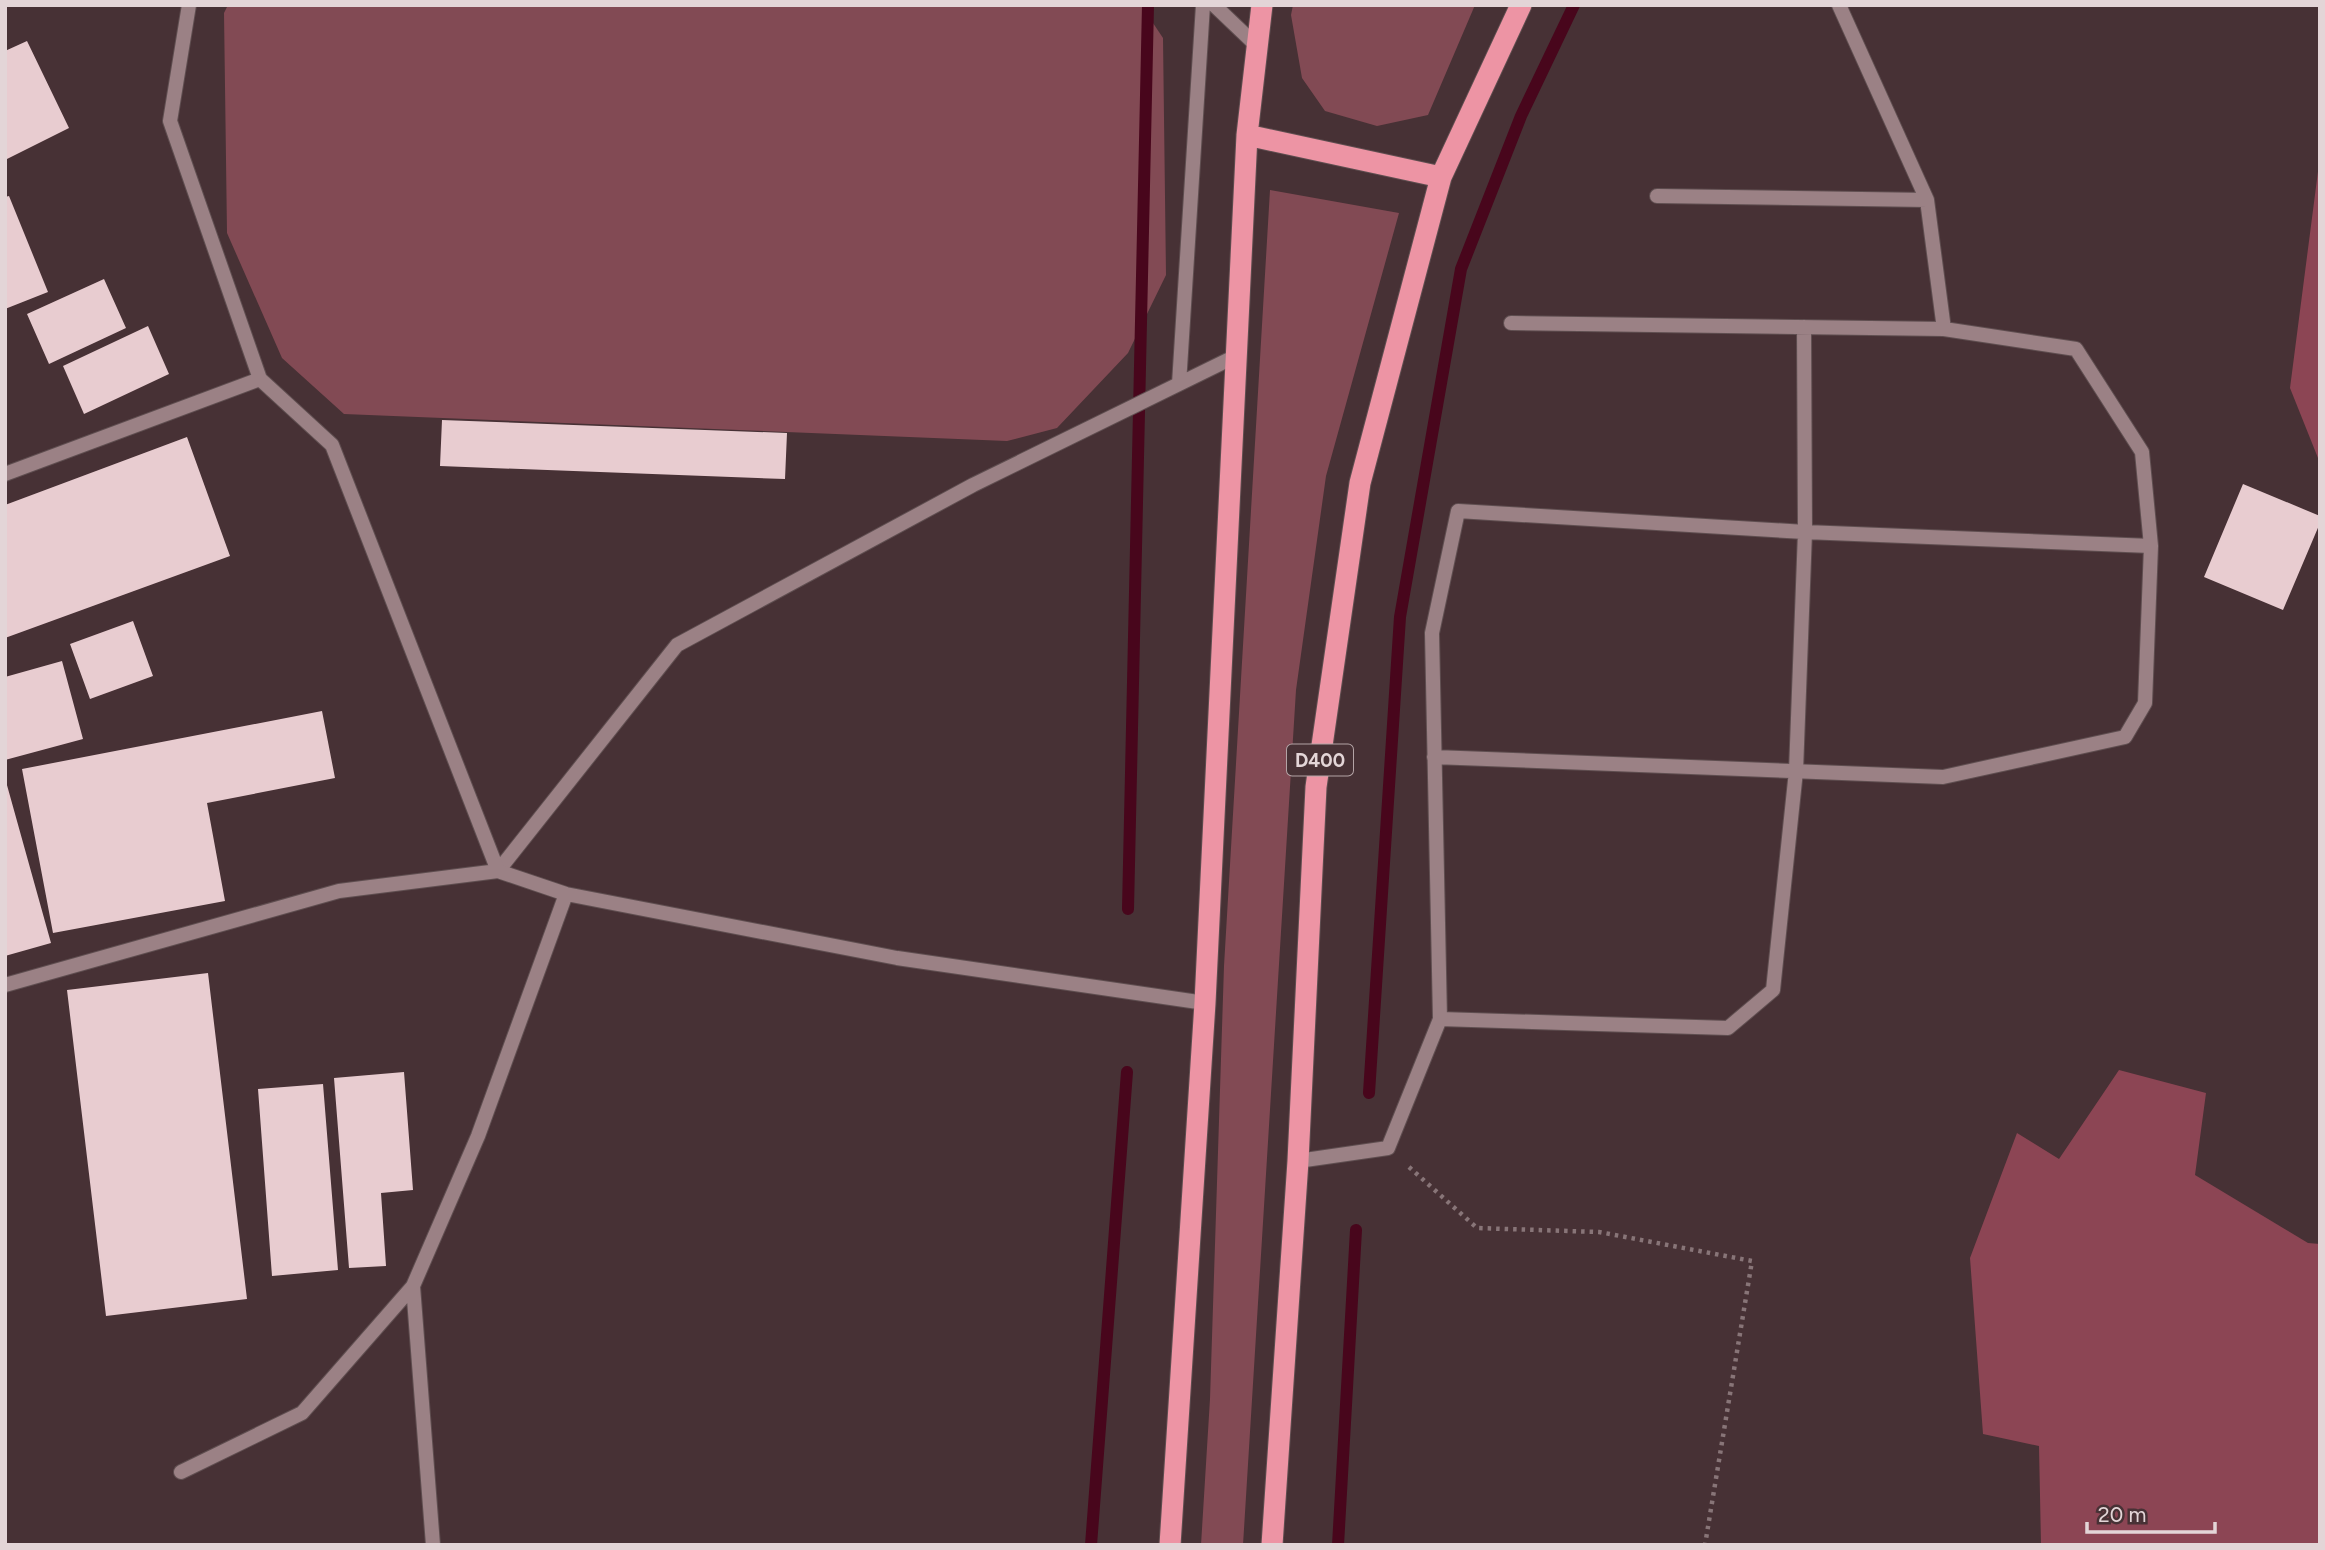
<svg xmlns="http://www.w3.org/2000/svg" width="2325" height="1550" font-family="Figtree,sans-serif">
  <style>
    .green { fill: #824a54 }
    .forest { fill: #8c4554 }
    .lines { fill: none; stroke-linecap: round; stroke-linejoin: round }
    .stream { stroke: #48061c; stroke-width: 12 }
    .building { fill: #e8ccd0 }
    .lane-casing { stroke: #5f4e50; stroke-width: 16 }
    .street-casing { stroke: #5f4e50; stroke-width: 16 }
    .highway-casing { stroke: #5f4e50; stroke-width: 23 }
    .path { stroke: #887578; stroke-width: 4.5; stroke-dasharray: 3.5 5; stroke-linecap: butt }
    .lane { stroke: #9b8185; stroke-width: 14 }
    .street { stroke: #9b8185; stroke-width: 14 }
    .highway { stroke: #ed94a4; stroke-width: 21 }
    .labels { text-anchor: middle; stroke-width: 7; stroke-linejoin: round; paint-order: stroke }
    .shield { fill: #473135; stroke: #b4a4a6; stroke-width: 2 }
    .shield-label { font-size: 19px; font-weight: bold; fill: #e3d5d7 }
  </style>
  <rect width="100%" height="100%" fill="#473135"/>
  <path class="green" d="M 228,5 L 1141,5 L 1163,38 L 1166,275 L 1128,353 L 1057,428 L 1007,441 L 344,414 L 282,358 L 227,233 L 224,13 Z
    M 1293,5 L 1475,5 L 1428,115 L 1377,126 L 1325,111 L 1302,78 L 1291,15 Z
    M 1270,190 L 1399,213 L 1326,476 L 1296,690 L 1243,1545 L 1201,1545 L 1210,1399 L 1224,966 Z"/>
  <path class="forest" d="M 2320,156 L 2320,463 L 2290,388 Z
    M 2119,1070 L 2206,1093 L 2195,1175 L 2308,1243 L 2320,1244 L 2320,1545 L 2041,1545 L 2039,1446 L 1983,1434 L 1970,1258 L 2017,1133 L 2059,1159 Z"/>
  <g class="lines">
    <path class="stream" d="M 1128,909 L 1148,5
      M 1369,1093 L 1400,617 L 1461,269 L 1521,116 L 1574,5
      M 1091,1545 L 1127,1072
      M 1338,1545 L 1356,1230"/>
  </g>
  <path class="building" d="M 27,41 L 69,128 L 7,159 L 5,51 Z
    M 9,196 L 48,292 L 5,309 L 5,197 Z
    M 104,279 L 126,328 L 49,364 L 27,314 Z
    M 148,326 L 169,374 L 84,414 L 63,366 Z
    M 442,420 L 787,433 L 785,479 L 440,466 Z
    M 187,437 L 230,556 L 5,638 L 5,505 Z
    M 2243,484 L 2320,516 L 2320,523 L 2283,610 L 2204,577 Z
    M 133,621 L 153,676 L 90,699 L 70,644 Z
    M 62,661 L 83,739 L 5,760 L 5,677 Z
    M 322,711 L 335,778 L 207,803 L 225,901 L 53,933 L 22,769 Z
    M 5,778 L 51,943 L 5,956 Z
    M 208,973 L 247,1299 L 106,1316 L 67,990 Z
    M 404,1072 L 413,1190 L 381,1193 L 386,1266 L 349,1268 L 334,1078 Z
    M 323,1084 L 338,1270 L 272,1276 L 258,1089 Z"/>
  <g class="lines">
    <g class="lane-casing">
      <path id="lane" d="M 1214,5 L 1257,46
        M 1657,196 L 1927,200
        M 1511,323 L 1944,329
        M 1179,384 L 1203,5
        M 1434,757 L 1943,777 L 2125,737 L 2145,703 L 2151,546 L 2142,452 L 2076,349 L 1944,329 L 1927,200 L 1839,5
        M 498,871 L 677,645 L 973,485 L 1236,356
        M 1440,1019 L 1432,633 L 1458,511 L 1805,532 L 2151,546
        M 1298,1161 L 1388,1148 L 1440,1019 L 1728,1028 L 1773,990 L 1796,771 L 1805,532 L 1804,327"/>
    </g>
    <g class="street-casing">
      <path id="street" d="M 189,5 L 170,121 L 260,379 L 332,445 L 498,871
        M 5,474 L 260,379
        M 5,985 L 339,891 L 498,871 L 566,894 L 897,958 L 1205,1003
        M 181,1472 L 302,1413 L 413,1286
        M 433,1545 L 413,1286 L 478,1136 L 566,894"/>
    </g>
    <g class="highway-casing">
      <path id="highway" d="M 1247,135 L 1441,177
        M 1170,1545 L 1205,1003 L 1247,135 L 1262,5
        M 1272,1545 L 1298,1161 L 1316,787 L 1360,483 L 1441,177 L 1521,5"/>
    </g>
    <path class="path" d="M 1409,1167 L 1477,1228 L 1599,1232 L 1752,1261 L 1705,1545"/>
    <use href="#lane" class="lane"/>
    <use href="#street" class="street"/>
    <use href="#highway" class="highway"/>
  </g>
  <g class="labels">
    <rect class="shield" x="1287" y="744.5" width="66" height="31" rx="5"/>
    <g class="shield-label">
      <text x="1320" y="767">D400</text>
    </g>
  </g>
  <rect width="2325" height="1550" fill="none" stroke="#e3d5d7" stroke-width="14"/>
  <path d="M2087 1522v10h128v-10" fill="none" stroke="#e3d5d7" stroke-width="3.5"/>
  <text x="2098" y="1522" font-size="21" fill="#e3d5d7" stroke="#473135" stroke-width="5" paint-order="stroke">20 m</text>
</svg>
